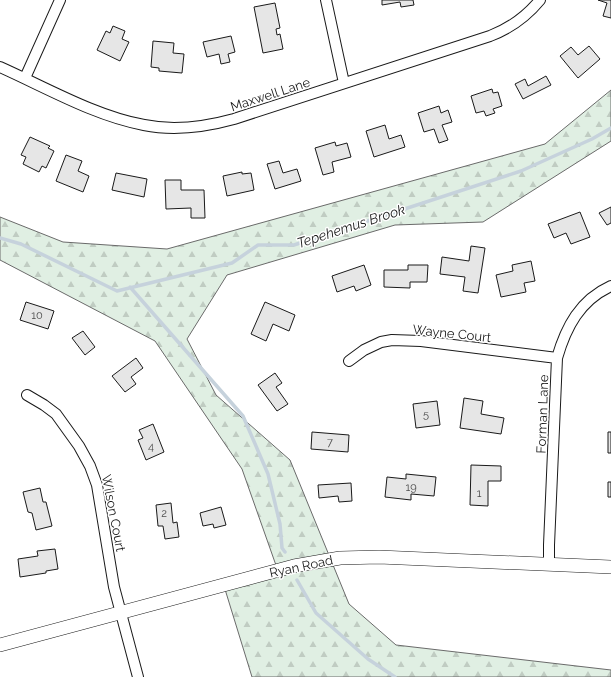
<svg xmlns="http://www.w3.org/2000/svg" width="611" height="677" font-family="Raleway,sans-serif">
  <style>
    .forest { fill: url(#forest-firs); stroke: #6a6a6a }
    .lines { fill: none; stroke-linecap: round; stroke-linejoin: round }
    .stream { stroke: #c6d2dc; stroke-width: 3.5 }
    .building { fill: #e6e6e6; stroke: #1a1a1a }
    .minor-casing { stroke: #1a1a1a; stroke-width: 12 }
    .tertiary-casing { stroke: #1a1a1a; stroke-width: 14 }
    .minor { stroke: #fff; stroke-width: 10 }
    .tertiary { stroke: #fff; stroke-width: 13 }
    .labels { text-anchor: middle; stroke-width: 3; stroke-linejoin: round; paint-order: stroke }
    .number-label { font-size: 11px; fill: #4d4d4d }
    .street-label { font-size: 13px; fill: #1a1a1a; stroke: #fff }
    .water-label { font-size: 14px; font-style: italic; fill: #1a1a1a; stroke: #fff }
  </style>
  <defs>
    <pattern id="forest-firs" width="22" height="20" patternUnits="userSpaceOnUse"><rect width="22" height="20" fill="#e0efe3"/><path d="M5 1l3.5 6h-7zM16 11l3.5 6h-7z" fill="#c0ccc2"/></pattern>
  </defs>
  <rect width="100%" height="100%" fill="#fff"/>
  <path class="forest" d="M 611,90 L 611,141 L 483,222 L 395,225 L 227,275 L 187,339 L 216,395 L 290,460 L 349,604 L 396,645 L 611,670 L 611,677 L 252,677 L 224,586 L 278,571 L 242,469 L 155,341 L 0,260 L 0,217 L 63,242 L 167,249 L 545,144 Z"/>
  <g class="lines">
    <path class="stream" d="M 0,238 L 21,244 L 117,291 L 232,263 L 258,245 L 294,245 L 521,171 L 592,139 L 611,128
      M 130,287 L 243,416 L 268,474 L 280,524 L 282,548 L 285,552
      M 297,580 L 316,613 L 368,659 L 395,677"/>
  </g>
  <path class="building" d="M 382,0 L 413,0 L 414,5 L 401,7 L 400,2 L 382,5 Z
    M 598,0 L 611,0 L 611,18 L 603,16 L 607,3 Z
    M 275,3 L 280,28 L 276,29 L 277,35 L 280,34 L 283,49 L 263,53 L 254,7 Z
    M 113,26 L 125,31 L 122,39 L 129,42 L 120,61 L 97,50 L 106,31 L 110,33 Z
    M 231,36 L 235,52 L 228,54 L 230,62 L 221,64 L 219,54 L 207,57 L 203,42 Z
    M 153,41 L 174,43 L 173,53 L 184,54 L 182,73 L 159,71 L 159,68 L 151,67 Z
    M 589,46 L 600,59 L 578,78 L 560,56 L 571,47 L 578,55 Z
    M 546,76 L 551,85 L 523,99 L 515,84 L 525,79 L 528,86 Z
    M 492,89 L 493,93 L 498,92 L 502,106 L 493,109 L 495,113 L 486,116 L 484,111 L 476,113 L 471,96 Z
    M 439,106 L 441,113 L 448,110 L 452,122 L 442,125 L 448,140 L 439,143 L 434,129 L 424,132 L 418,113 Z
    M 385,125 L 389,139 L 401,135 L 405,147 L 374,157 L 366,131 Z
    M 30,137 L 50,146 L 48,148 L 54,151 L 46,168 L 42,166 L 39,172 L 23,164 L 26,157 L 21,155 Z
    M 335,142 L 336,146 L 347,143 L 351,157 L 332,162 L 334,172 L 323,175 L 315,148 Z
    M 66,155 L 82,161 L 78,171 L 89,176 L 83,192 L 56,181 Z
    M 279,161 L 283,173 L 297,169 L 301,181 L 275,189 L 267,164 Z
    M 242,172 L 242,174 L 251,173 L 254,190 L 227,196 L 223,176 Z
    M 116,173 L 147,179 L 144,197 L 112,190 Z
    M 165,180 L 181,180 L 181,190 L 204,190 L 205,218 L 191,218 L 191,208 L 166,209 Z
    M 611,207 L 611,223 L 607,225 L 599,213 Z
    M 580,212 L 590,237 L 571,244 L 566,233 L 554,238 L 548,224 Z
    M 471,246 L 485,248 L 478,293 L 463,291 L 465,277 L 440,274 L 442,257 L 469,261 Z
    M 531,261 L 535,281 L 524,283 L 526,292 L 501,297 L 496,275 L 513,271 L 512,265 Z
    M 364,265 L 371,285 L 356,291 L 354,286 L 337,292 L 332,276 Z
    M 408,265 L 428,265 L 427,282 L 410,282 L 410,288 L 384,287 L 384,270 L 408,270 Z
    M 26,302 L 54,311 L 48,329 L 20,320 Z
    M 265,302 L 295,315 L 289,331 L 273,324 L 266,341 L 251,334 Z
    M 83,331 L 95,347 L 85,355 L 72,338 Z
    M 136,358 L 143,368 L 131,377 L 136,384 L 125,392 L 112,376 Z
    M 275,373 L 282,383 L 276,387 L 288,404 L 277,411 L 258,385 Z
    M 464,398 L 483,401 L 481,414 L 504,418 L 501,434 L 460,428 Z
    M 437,401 L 440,425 L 416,428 L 413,404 Z
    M 153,424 L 164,452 L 146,460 L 138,440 L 143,438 L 139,430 Z
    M 312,432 L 349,435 L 348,452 L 311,449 Z
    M 608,432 L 611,432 L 611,453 L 608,453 Z
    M 471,465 L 501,466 L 501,481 L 488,481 L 488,506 L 470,505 Z
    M 406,474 L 436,477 L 434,496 L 411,494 L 411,500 L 385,497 L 387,477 L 406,479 Z
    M 608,482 L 611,482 L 611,497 L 608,497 Z
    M 351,483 L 352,501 L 339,502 L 338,496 L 319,498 L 318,485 Z
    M 40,488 L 43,502 L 46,502 L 52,526 L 36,530 L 32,513 L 28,512 L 23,492 Z
    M 171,503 L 173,523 L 177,522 L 179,537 L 165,539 L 163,526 L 158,526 L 156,505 Z
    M 221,507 L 226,525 L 214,528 L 213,524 L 203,526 L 200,513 Z
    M 55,549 L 58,569 L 46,571 L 46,573 L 20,577 L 18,559 L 38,556 L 37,551 Z"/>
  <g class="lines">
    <g class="minor-casing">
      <path id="minor" d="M 326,0 L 344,83
        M 0,67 C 45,87 95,116 144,125 C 173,131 205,127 234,119 L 490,36 C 511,28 526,17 540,0
        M 25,78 L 60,0
        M 349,361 L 364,350 L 381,342 L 392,340 L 421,341 L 557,358
        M 27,395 L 44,405 L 56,414 L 79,446 L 90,466 L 97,485 L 114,587 L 138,677
        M 549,564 L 549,545 L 557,358 C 566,327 580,300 611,286"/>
    </g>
    <g class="tertiary-casing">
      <path id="tertiary" d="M 0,645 L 294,566 L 340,558 L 379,557 L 611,567"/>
    </g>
    <use href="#minor" class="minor"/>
    <use href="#tertiary" class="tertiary"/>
  </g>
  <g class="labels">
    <g class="number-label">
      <text x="37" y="319">10</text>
      <text x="426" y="418">5</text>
      <text x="330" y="446">7</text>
      <text x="151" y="450">4</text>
      <text x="411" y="491">19</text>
      <text x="479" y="497">1</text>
      <text x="164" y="517">2</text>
    </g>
    <g class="street-label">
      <text transform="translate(270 94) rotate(-18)" y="5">Maxwell Lane</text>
      <text transform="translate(452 333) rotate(6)" y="5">Wayne Court</text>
      <text transform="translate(542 414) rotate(-88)" y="5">Forman Lane</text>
      <text transform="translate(114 513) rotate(79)" y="5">Wilson Court</text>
      <text transform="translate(301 566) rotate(-12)" y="5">Ryan Road</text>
    </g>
    <g class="water-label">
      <text transform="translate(351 226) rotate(-18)" y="5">Tepehemus Brook</text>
    </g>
  </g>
</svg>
